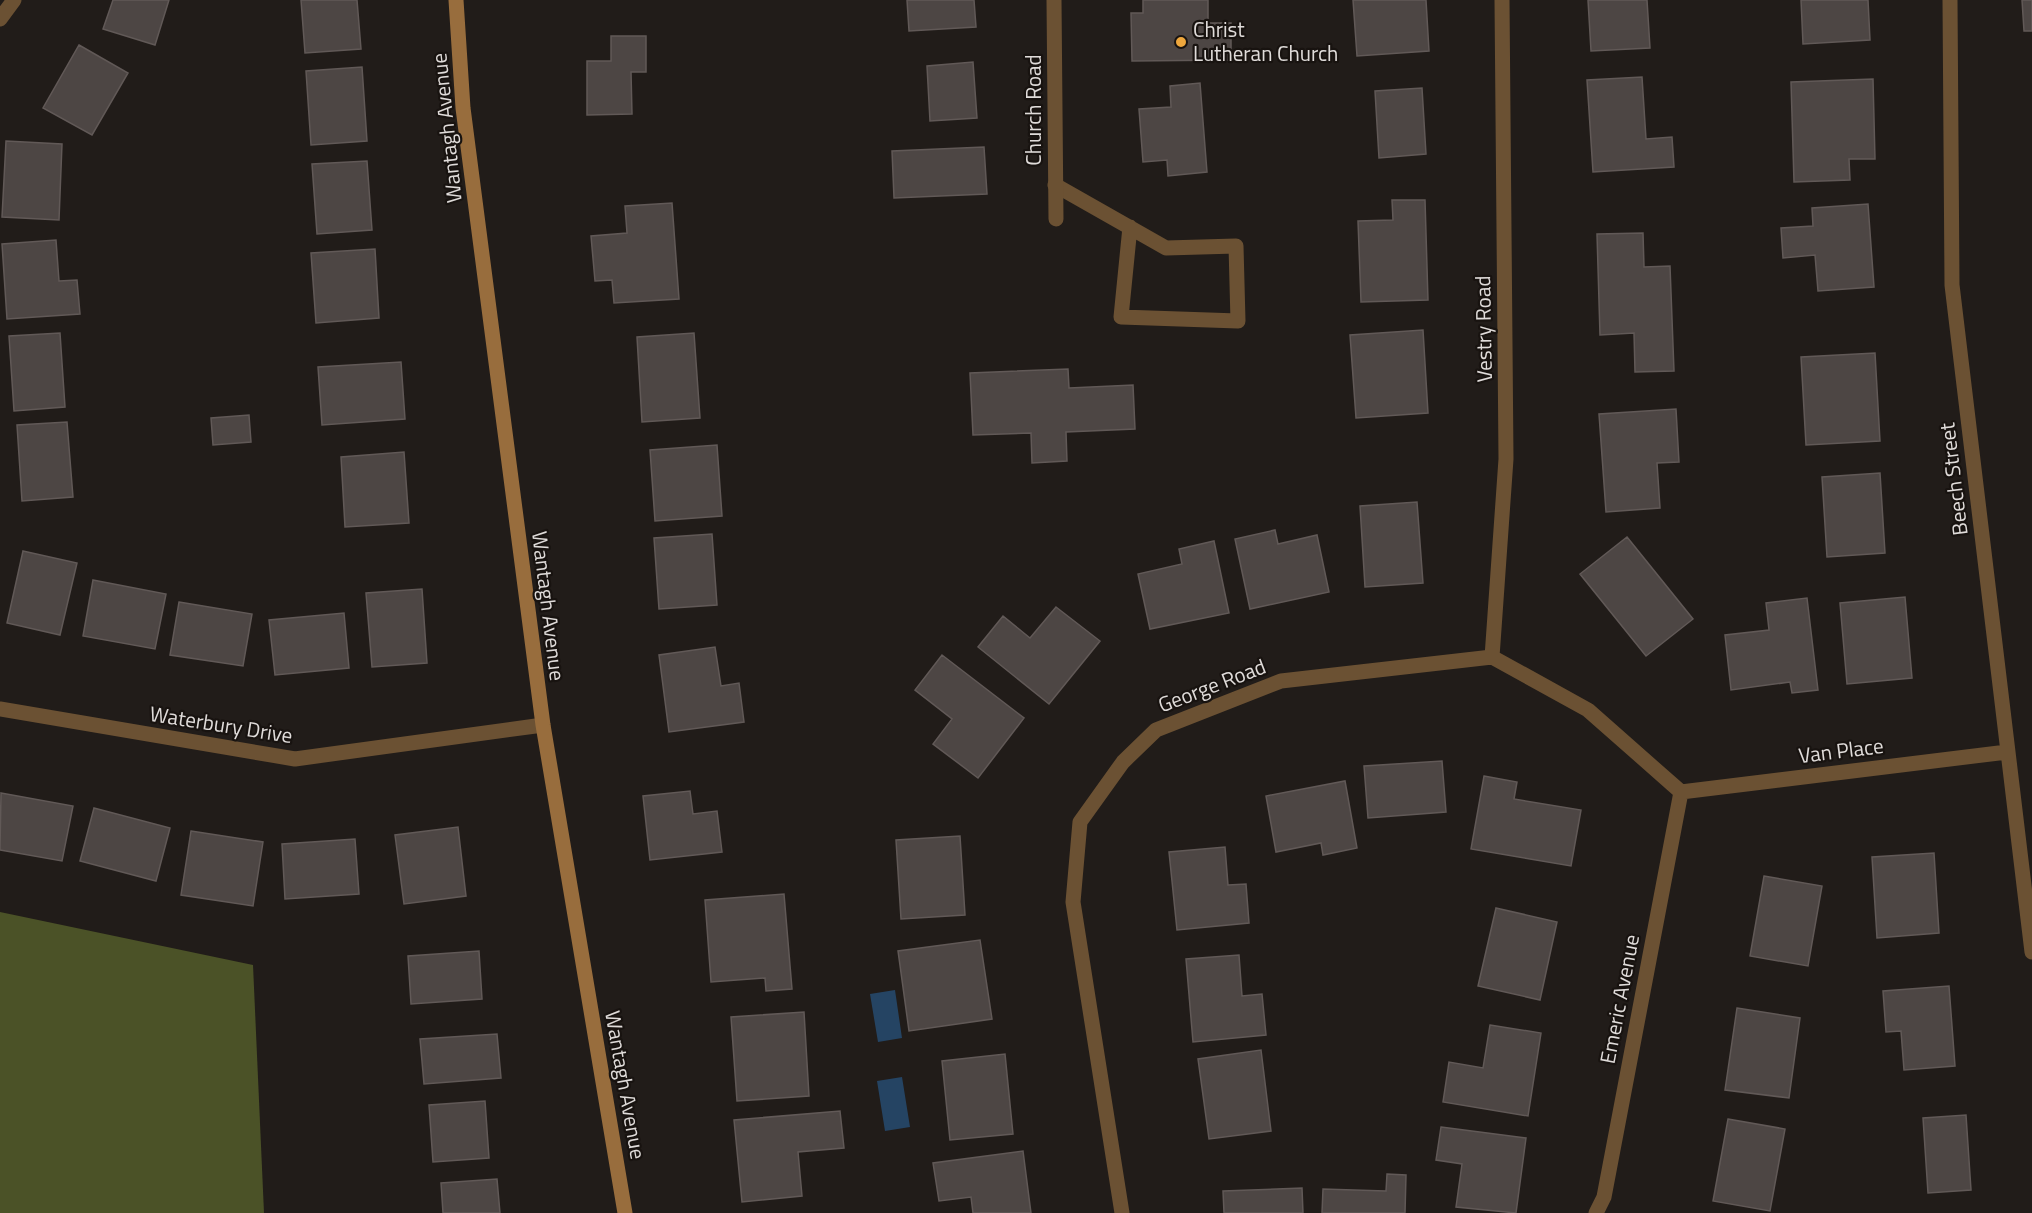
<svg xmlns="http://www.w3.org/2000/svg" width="2032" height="1213" font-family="'Titillium Web',sans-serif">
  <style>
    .forest { fill: #4b5227 }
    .water { fill: #254463 }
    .building { fill: #4d4644; stroke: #615957; stroke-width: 1.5 }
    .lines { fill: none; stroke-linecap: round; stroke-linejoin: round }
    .service { stroke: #6b5133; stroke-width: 15 }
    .minor { stroke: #6b5133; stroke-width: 15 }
    .secondary { stroke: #986d3d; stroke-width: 15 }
    .poi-dot { fill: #eea73d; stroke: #181310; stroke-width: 2 }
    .labels { text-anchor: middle; stroke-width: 4.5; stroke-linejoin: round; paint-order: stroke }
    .poi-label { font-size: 21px; fill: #e0dcda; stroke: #181310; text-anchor: start }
    .street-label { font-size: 21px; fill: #e0dcda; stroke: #181310 }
  </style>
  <rect width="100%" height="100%" fill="#211c19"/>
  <path class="forest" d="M 0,912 L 253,965 L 264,1213 L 0,1213 Z"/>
  <path class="water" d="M 895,990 L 902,1038 L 878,1042 L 870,994 Z
    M 902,1077 L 910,1127 L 885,1131 L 877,1081 Z"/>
  <path class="building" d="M 113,0 L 169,0 L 155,45 L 103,29 Z
    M 301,0 L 357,0 L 361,49 L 305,53 Z
    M 907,0 L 974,0 L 976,27 L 909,31 Z
    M 1143,0 L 1208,0 L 1208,23 L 1231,23 L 1231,60 L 1132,61 L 1131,13 L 1143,13 Z
    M 1353,0 L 1426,0 L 1429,51 L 1357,56 Z
    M 1588,0 L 1647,0 L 1650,48 L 1591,51 Z
    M 1801,0 L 1868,0 L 1870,40 L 1803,44 Z
    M 2022,0 L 2032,0 L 2032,31 L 2024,31 Z
    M 611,36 L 646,36 L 646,72 L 631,72 L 632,114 L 587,115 L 587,61 L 611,61 Z
    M 79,45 L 128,73 L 92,135 L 43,108 Z
    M 973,62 L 977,118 L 930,121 L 927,66 Z
    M 362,67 L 367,141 L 311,145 L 306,71 Z
    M 1642,77 L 1646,139 L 1672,137 L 1674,167 L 1593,172 L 1587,80 Z
    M 1873,79 L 1875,159 L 1849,159 L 1850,180 L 1794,182 L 1791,82 Z
    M 1200,83 L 1207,172 L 1168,176 L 1167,160 L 1143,162 L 1139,109 L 1171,107 L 1170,86 Z
    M 1422,88 L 1426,154 L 1379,158 L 1375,91 Z
    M 6,141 L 62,144 L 59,220 L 2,217 Z
    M 984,147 L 987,194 L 894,198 L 892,151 Z
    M 367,161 L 372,230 L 317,234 L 312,164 Z
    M 1392,200 L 1425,200 L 1428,300 L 1361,302 L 1358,221 L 1393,220 Z
    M 672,203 L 679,299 L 614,303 L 612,280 L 595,281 L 591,236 L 627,233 L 625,206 Z
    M 1868,204 L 1874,287 L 1818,291 L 1815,255 L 1783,258 L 1781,228 L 1813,226 L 1812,208 Z
    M 1643,233 L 1644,267 L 1670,266 L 1674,371 L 1635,372 L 1634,333 L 1600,335 L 1597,234 Z
    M 56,240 L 59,281 L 77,280 L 80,314 L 7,319 L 2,244 Z
    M 375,249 L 379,318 L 316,323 L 311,253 Z
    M 1423,330 L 1428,413 L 1356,418 L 1350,335 Z
    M 60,333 L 65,407 L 14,411 L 9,336 Z
    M 694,333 L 700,418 L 642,422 L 637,337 Z
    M 1875,353 L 1880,441 L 1806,445 L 1801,357 Z
    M 401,362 L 405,419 L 322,425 L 318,367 Z
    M 1068,369 L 1069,388 L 1133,385 L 1135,429 L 1066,432 L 1067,461 L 1032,463 L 1031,433 L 973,435 L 970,373 Z
    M 1676,409 L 1679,462 L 1657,463 L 1660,508 L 1606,512 L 1599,414 Z
    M 249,415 L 251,442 L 213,445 L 211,418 Z
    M 67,422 L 73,497 L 22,501 L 17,425 Z
    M 717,445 L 722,516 L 655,521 L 650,450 Z
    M 404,452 L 409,523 L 345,527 L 341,457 Z
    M 1880,473 L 1885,553 L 1827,557 L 1822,477 Z
    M 1417,502 L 1423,583 L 1365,587 L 1360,506 Z
    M 1275,530 L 1278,544 L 1317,535 L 1329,592 L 1250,609 L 1235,539 Z
    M 712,534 L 717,605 L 659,609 L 654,538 Z
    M 1627,537 L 1693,619 L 1646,656 L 1580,574 Z
    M 1214,541 L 1229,613 L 1150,629 L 1138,574 L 1182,564 L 1179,549 Z
    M 23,551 L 77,563 L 60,635 L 7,623 Z
    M 93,580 L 166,594 L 155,649 L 83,636 Z
    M 422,589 L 427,663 L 372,667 L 366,593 Z
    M 1905,597 L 1912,678 L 1847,684 L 1840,603 Z
    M 1807,598 L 1818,690 L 1792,693 L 1790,682 L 1731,690 L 1725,635 L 1769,630 L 1766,603 Z
    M 179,602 L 252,614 L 243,666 L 170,655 Z
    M 1056,607 L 1100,641 L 1049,704 L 978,647 L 1003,616 L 1030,638 Z
    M 344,613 L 349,668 L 275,675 L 269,620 Z
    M 715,647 L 721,686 L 739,683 L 744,722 L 669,732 L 659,655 Z
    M 942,655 L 1024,718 L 978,778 L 933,744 L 952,719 L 915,690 Z
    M 1442,761 L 1446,812 L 1368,818 L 1364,766 Z
    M 1484,776 L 1517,782 L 1514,799 L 1581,810 L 1571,866 L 1471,849 Z
    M 1345,781 L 1357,848 L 1323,855 L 1321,843 L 1276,852 L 1266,796 Z
    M 690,791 L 693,814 L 717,811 L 722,852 L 650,860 L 643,796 Z
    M 1,793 L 73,806 L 62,861 L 0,850 Z
    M 94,808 L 170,828 L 156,881 L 80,861 Z
    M 458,827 L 466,896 L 404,904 L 395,835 Z
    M 191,831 L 263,842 L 253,906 L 181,895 Z
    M 960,836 L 965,915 L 901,919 L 896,840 Z
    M 355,839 L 359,894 L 285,899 L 282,844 Z
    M 1225,847 L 1228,885 L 1246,884 L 1249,923 L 1177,930 L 1169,852 Z
    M 1934,853 L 1939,933 L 1877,938 L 1872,857 Z
    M 1764,876 L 1822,886 L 1808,966 L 1750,956 Z
    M 784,894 L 792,989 L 766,991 L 765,978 L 711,982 L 705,900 Z
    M 1496,908 L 1557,922 L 1540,1000 L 1478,986 Z
    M 980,940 L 992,1019 L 909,1031 L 898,951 Z
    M 479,951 L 482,999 L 411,1004 L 408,956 Z
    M 1239,955 L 1242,996 L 1262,994 L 1266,1035 L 1193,1042 L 1186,959 Z
    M 1949,986 L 1955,1066 L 1904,1070 L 1901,1031 L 1886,1032 L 1883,991 Z
    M 1737,1008 L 1800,1018 L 1789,1098 L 1725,1090 Z
    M 804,1012 L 809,1096 L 737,1101 L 731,1017 Z
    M 1490,1025 L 1541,1033 L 1528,1116 L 1443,1102 L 1449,1062 L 1483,1068 Z
    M 497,1034 L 501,1078 L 424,1084 L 420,1039 Z
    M 1261,1050 L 1271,1131 L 1209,1139 L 1198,1059 Z
    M 1005,1054 L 1013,1134 L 950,1140 L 942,1061 Z
    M 485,1101 L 489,1158 L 433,1162 L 429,1105 Z
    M 840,1111 L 844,1148 L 798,1152 L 802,1196 L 742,1202 L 734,1120 Z
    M 1966,1115 L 1971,1190 L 1928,1193 L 1923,1118 Z
    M 1728,1119 L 1785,1129 L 1770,1211 L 1713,1201 Z
    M 1441,1127 L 1526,1138 L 1516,1213 L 1456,1207 L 1462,1164 L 1436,1160 Z
    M 1023,1151 L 1031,1213 L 973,1213 L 971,1197 L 939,1201 L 933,1163 Z
    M 1387,1174 L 1406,1175 L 1405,1213 L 1322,1213 L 1323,1189 L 1386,1191 Z
    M 497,1179 L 500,1213 L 443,1213 L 441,1183 Z
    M 1302,1188 L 1303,1213 L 1224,1213 L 1223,1191 Z"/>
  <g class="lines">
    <path class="service" d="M 1055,185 L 1166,248 L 1236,246 L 1238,321 L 1121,317 L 1130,227"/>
    <path class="minor" d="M 1054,0 L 1056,219
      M 1950,0 L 1952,285 L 2032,952
      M 0,19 L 14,0
      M 1492,657 L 1506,459 L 1502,0
      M 0,709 L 295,759 L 543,725
      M 1681,792 L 2007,752
      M 1122,1213 L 1073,902 L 1080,822 L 1123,762 L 1156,730 L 1281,681 L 1492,657 L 1588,710 L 1681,792
      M 1596,1213 L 1604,1197 L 1681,792"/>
    <path class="secondary" d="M 456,0 L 463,108 L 543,725 L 625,1213"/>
  </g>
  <circle class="poi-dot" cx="1181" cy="42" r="6"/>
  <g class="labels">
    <g class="poi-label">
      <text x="1193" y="37">Christ<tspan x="1193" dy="24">Lutheran Church</tspan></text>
    </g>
    <g class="street-label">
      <text transform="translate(1034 110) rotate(-90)" y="7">Church Road</text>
      <text transform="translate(447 128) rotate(-96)" y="7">Wantagh Avenue</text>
      <text transform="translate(1484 329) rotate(-91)" y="7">Vestry Road</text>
      <text transform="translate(1954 479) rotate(-97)" y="7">Beech Street</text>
      <text transform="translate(548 606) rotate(83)" y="7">Wantagh Avenue</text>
      <text transform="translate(1212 686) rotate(-21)" y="7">George Road</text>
      <text transform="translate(221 725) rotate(9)" y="7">Waterbury Drive</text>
      <text transform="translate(1841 751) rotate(-7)" y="7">Van Place</text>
      <text transform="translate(1620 999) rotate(-79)" y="7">Emeric Avenue</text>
      <text transform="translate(625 1085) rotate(80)" y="7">Wantagh Avenue</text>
    </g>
  </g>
</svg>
